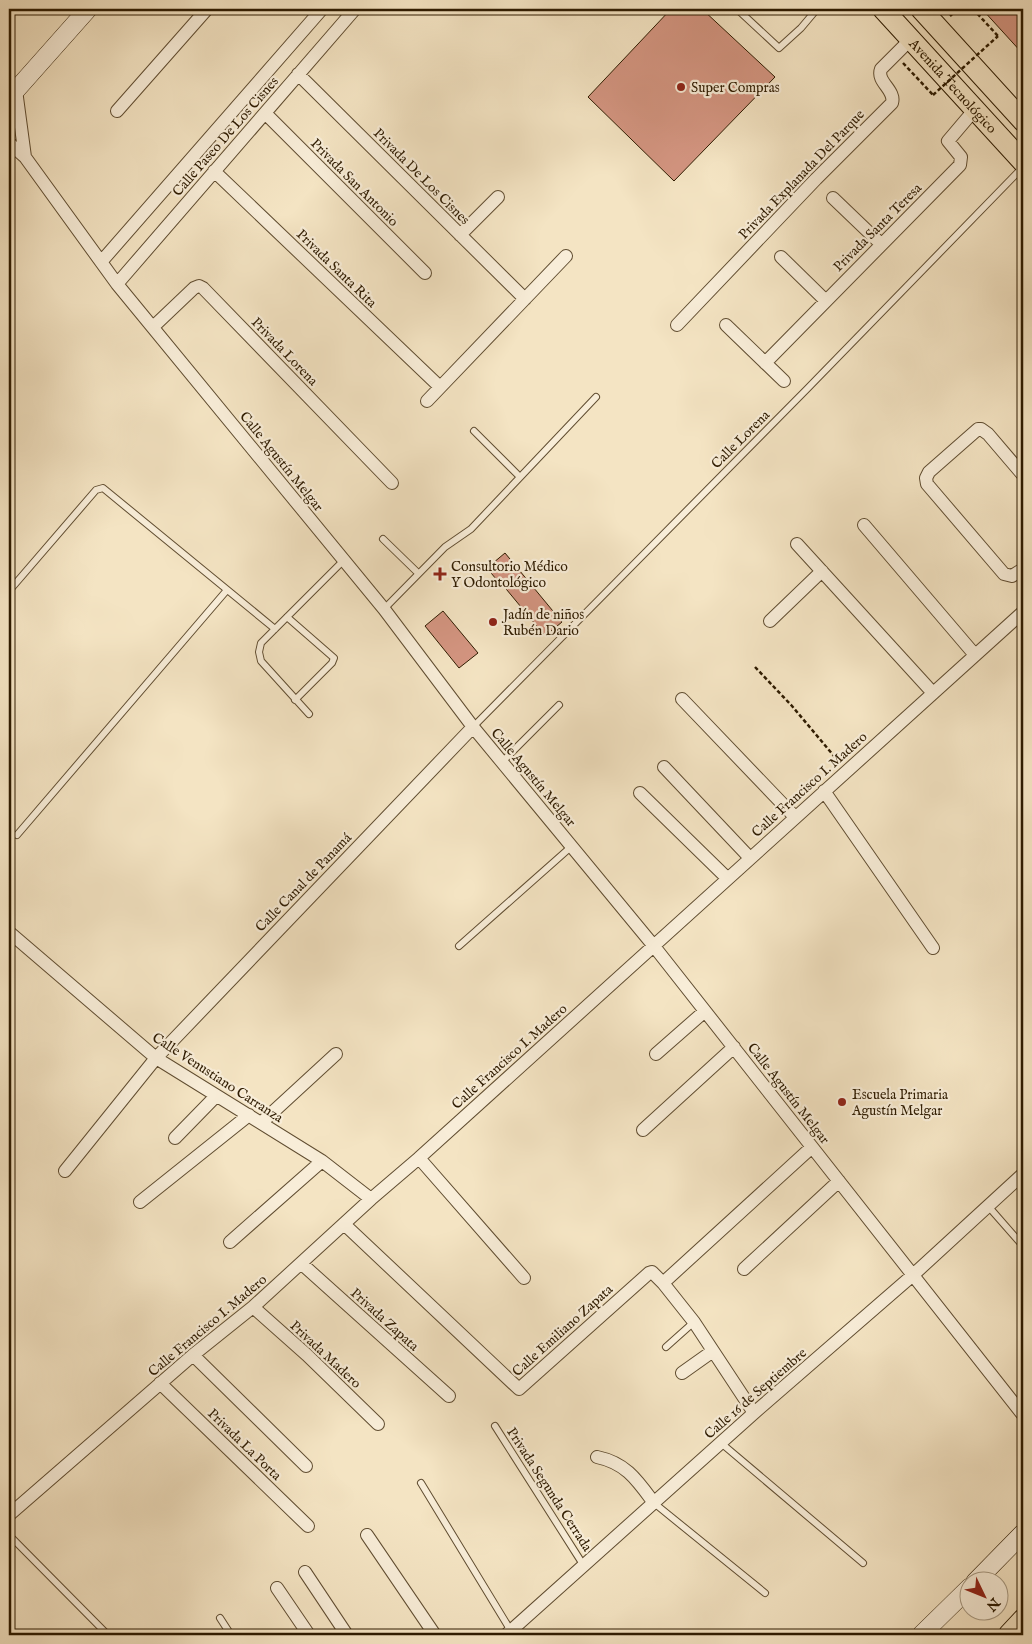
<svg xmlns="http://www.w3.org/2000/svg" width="1032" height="1644" font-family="'IM FELL English',serif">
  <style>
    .building { fill: #d49581; stroke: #2e1b00 }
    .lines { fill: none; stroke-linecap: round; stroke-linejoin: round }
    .service-casing { stroke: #604d31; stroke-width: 8 }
    .minor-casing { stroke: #604d31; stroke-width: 14 }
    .secondary-casing { stroke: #2e1b00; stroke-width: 19 }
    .primary-casing { stroke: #2e1b00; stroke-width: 22 }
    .trunk-casing { stroke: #2e1b00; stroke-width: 23 }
    .path { stroke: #2e1b00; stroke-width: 2.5; stroke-dasharray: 4 2.5; stroke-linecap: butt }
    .service { stroke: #f8edd8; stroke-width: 6 }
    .minor { stroke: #f8edd8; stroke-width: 12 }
    .secondary { stroke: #f8edd8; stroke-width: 18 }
    .primary { stroke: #f4e4c3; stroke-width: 20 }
    .trunk { stroke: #f4e4c3; stroke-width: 21 }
    .path-bridge { stroke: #2e1b00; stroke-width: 2.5; stroke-dasharray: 4 2.5; stroke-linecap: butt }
    .poi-dot { fill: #8f2418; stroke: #f8edd8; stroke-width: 2 }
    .labels { text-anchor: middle; stroke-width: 4.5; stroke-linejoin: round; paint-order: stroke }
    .street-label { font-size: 14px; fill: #2e1b00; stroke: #f8edd8 }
    .poi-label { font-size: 14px; fill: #2e1b00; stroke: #f8edd8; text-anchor: start }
  </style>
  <rect width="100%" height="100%" fill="#f4e4c3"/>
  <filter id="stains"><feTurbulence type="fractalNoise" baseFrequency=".004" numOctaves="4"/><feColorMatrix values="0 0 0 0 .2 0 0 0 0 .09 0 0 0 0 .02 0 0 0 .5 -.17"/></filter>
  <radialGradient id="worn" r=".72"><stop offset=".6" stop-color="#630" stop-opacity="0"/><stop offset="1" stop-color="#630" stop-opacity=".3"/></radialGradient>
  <path class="building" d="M 671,9 L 702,9 L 775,77 L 674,181 L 588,97 Z
    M 982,9 L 1018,9 L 1023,14 L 1023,54 Z
    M 505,553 L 562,622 L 545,636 L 497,578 L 496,579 L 487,568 Z
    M 443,611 L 478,653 L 459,668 L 425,626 Z"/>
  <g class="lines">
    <g class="service-casing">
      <path id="service" d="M 737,9 L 779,48 L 801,28 L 817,9
        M 474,431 L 520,477
        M 383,539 L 418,573
        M 9,591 L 96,490 L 103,488 L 275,629
        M 384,609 L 445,547 L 471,529 L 596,397
        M 287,617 L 334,658 L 332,663 L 295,700
        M 309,714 L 261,661 L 259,652 L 261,643 L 344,560
        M 473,727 L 807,389 L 1023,167
        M 502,762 L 559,705
        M 17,835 L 227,590
        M 459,946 L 572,846
        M 988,1206 L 1023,1246
        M 666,1347 L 694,1322
        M 495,1426 L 584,1566
        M 721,1443 L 863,1563
        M 421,1483 L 511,1631
        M 654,1503 L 765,1593
        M 9,1535 L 108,1635
        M 220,1618 L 231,1635"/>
    </g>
    <g class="minor-casing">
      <path id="minor" d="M 298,74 L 525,299
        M 16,90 L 25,157
        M 117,111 L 207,9
        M 265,113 L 425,273
        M 9,143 L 25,157 L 117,284 L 384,609 L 473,727 L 653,945 L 1023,1415
        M 214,171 L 440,387
        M 833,198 L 881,244
        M 460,235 L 498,197
        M 781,257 L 826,301
        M 101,262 L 322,9
        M 117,284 L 355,9
        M 677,325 L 816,179 L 892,103 C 896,90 876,82 881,69 L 911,39
        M 726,325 L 784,381
        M 153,327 L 194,288 L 199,286 L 203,288 L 392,483
        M 765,363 L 960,165 L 961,157 L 948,141 L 976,108
        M 427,401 L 566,256
        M 1023,475 L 988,434 L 981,429 L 978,429 L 929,472 L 926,478 L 927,484 L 1004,574 L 1012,576 L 1023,569
        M 864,525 L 975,655
        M 797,544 L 933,693
        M 770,621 L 822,571
        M 682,699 L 795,817
        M 664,767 L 750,858
        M 824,791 L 933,948
        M 640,793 L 727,878
        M 9,932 L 156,1058 L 322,1161 L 371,1199
        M 656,1054 L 705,1011
        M 261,1123 L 336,1054
        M 643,1130 L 734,1047
        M 175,1138 L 216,1096
        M 419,1158 L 524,1278
        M 65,1171 L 156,1058 L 473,727
        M 140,1202 L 249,1115
        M 344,1224 L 519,1389 L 649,1273 L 652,1272 L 663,1283 L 694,1322 L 754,1413
        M 230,1242 L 322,1161
        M 302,1264 L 449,1396
        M 744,1269 L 839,1181
        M 663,1283 L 812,1147
        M 253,1307 L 307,1355 L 378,1424
        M 193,1355 L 306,1466
        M 682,1373 L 713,1351
        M 160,1383 L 308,1526
        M 597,1457 C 626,1463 637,1480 654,1503
        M 9,1515 L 193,1355 L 253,1307 L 371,1199 L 419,1158 L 1023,612
        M 367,1535 L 435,1635
        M 305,1572 L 347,1635
        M 277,1588 L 309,1635
        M 506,1635 L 754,1413 L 913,1275 L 1023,1174"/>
    </g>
    <g class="secondary-casing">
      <path id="secondary" d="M 9,98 L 88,9
        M 975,1582 L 1023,1533
        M 921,1635 L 970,1587"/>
    </g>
    <g class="primary-casing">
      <g id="primary">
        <path id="s1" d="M 883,9 L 1023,162"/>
        <path d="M 921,9 L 1023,121"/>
      </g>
    </g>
    <g class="trunk-casing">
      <path id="trunk" d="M 1009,1635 L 1023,1620"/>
    </g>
    <path class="path" d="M 973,9 L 998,36
      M 950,16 L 958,9
      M 903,63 L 933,95
      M 755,667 L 792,706 L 839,762"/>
    <use href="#service" class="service"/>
    <use href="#minor" class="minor"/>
    <use href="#secondary" class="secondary"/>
    <use href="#primary" class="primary"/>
    <use href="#trunk" class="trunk"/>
    <path class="path-bridge" d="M 933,95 L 998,36"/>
  </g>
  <g class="poi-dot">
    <circle cx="681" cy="87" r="5"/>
    <path d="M437.5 566.5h5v5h5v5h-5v5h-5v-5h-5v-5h5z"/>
    <circle cx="493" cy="622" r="5"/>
    <circle cx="842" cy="1102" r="5"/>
  </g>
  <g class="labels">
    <g class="street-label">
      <text dy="5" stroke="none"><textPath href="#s1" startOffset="104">Avenida Tecnológico</textPath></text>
      <text transform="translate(225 136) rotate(-49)" y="5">Calle Paseo De Los Cisnes</text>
      <text transform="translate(801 174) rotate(-46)" y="5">Privada Explanada Del Parque</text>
      <text transform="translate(422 176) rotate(45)" y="5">Privada De Los Cisnes</text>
      <text transform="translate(355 182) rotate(45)" y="5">Privada San Antonio</text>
      <text transform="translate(877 227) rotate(-45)" y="5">Privada Santa Teresa</text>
      <text transform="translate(337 268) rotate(44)" y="5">Privada Santa Rita</text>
      <text transform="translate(285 351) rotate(46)" y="5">Privada Lorena</text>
      <text transform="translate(740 439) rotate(-45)" y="5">Calle Lorena</text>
      <text transform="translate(282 461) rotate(51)" y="5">Calle Agustín Melgar</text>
      <text transform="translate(534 777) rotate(50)" y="5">Calle Agustín Melgar</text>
      <text transform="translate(809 784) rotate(-42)" y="5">Calle Francisco I. Madero</text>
      <text transform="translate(303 882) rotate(-46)" y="5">Calle Canal de Panamá</text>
      <text transform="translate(509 1056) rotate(-42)" y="5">Calle Francisco I. Madero</text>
      <text transform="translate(218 1077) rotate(33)" y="5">Calle Venustiano Carranza</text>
      <text transform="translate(789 1093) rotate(52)" y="5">Calle Agustín Melgar</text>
      <text transform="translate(385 1319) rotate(42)" y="5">Privada Zapata</text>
      <text transform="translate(207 1325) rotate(-40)" y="5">Calle Francisco I. Madero</text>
      <text transform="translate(562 1330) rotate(-42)" y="5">Calle Emiliano Zapata</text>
      <text transform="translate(326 1354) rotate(43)" y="5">Privada Madero</text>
      <text transform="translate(755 1393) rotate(-41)" y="5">Calle 16 de Septiembre</text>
      <text transform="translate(245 1444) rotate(44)" y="5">Privada La Porta</text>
      <text transform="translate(550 1489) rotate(57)" y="5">Privada Segunda Cerrada</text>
    </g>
    <g class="poi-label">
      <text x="691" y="92">Super Compras</text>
      <text x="451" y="571">Consultorio Médico<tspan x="451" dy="16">Y Odontológico</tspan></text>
      <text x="503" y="619">Jadín de niños<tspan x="503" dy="16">Rubén Dario</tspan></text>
      <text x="852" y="1099">Escuela Primaria<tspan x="852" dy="16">Agustín Melgar</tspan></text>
    </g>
  </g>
  <rect width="1032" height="1644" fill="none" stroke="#f4e4c3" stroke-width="30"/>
  <rect x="10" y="10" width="1012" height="1624" fill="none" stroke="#2e1b00" stroke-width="2.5"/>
  <rect x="15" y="15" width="1002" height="1614" fill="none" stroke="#2e1b00"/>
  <g transform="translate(984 1596) rotate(133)"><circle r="24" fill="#f8edd8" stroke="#a79982"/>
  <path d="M0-4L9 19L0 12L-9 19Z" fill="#8f2418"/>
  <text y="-8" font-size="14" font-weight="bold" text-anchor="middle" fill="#2e1b00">N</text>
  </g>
  <rect width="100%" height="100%" filter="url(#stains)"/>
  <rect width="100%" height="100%" fill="url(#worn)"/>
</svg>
